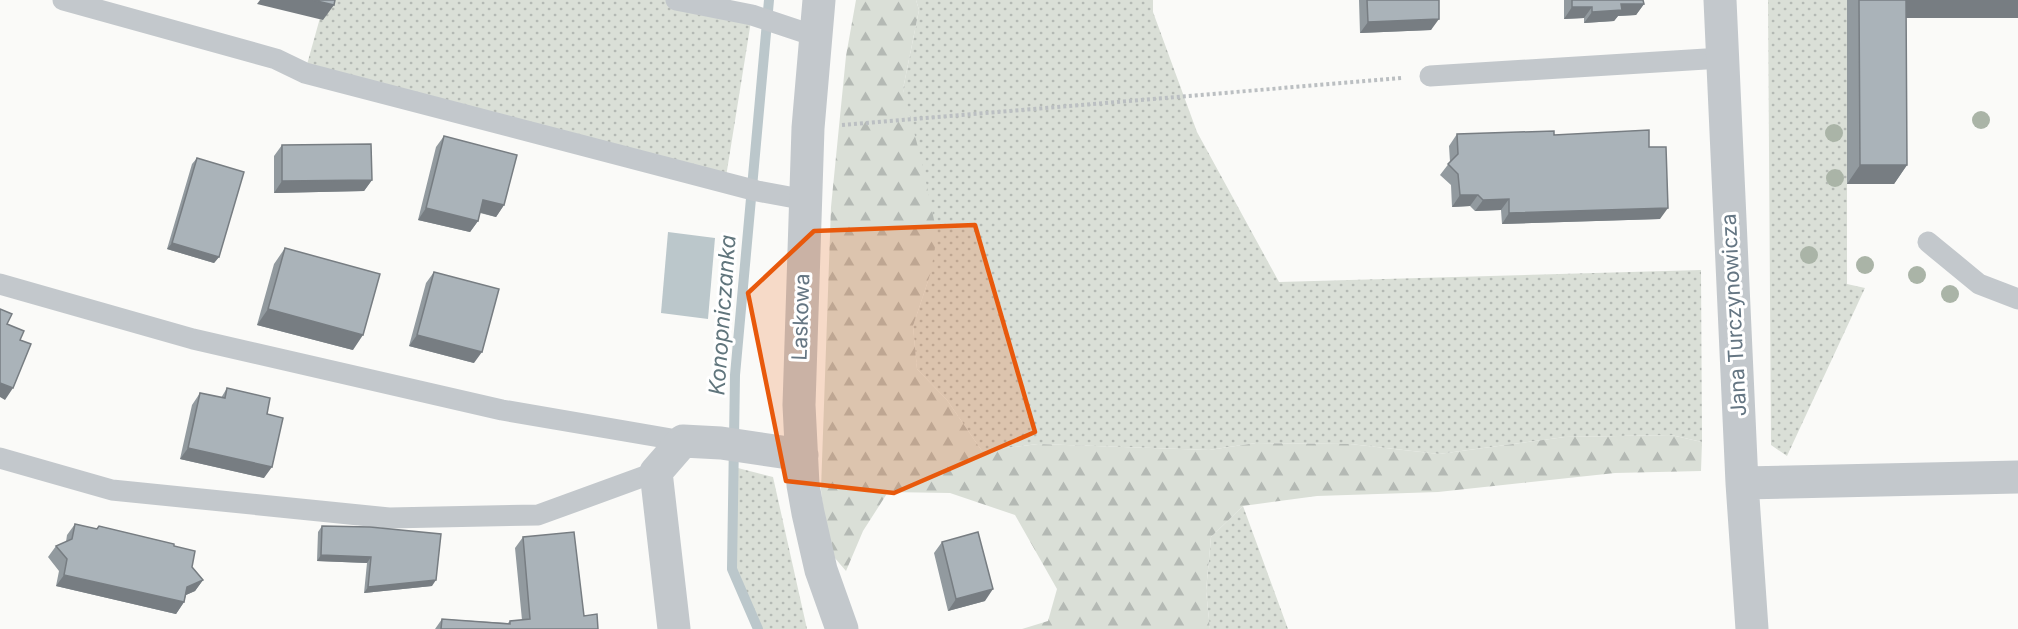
<svg xmlns="http://www.w3.org/2000/svg" width="2018" height="629" font-family="Inter,sans-serif">
  <style>
    .grass { fill: url(#grass-dots) }
    .forest { fill: url(#forest-firs) }
    .water { fill: #bbc7cb }
    .lines { fill: none; stroke-linecap: round; stroke-linejoin: round }
    .stream { stroke: #bbc7cb; stroke-width: 10 }
    .path { stroke: #bbbfc2; stroke-width: 4; stroke-dasharray: 3 3; stroke-linecap: butt }
    .lane { stroke: #c3c8cc; stroke-width: 21 }
    .street { stroke: #c3c8cc; stroke-width: 33 }
    .tree { fill: #aab4a7 }
    .wall { fill: #929a9f }
    .shaded-wall { fill: #777d82 }
    .building { fill: #aab3b9; stroke: #777d82; stroke-width: 1.5 }
    .marked { fill: #e8590c; fill-opacity: 0.2; stroke: #e8590c; stroke-width: 4.5; stroke-linejoin: round }
    .labels { text-anchor: middle; stroke-width: 6; stroke-linejoin: round; paint-order: stroke }
    .street-label { font-size: 21px; fill: #657683; stroke: #fff }
    .water-label { font-size: 22px; font-style: italic; fill: #60757c; stroke: #fff }
  </style>
  <defs>
    <pattern id="grass-dots" width="8" height="8" patternUnits="userSpaceOnUse" patternTransform="scale(1.5)"><rect width="8" height="8" fill="#dadfd7"/><path d="M2 2h.1M6 6h.1" fill="none" stroke="#b4b9b4" stroke-width="1.8" stroke-linecap="round"/></pattern>
    <pattern id="forest-firs" width="22" height="20" patternUnits="userSpaceOnUse" patternTransform="scale(1.5)"><rect width="22" height="20" fill="#dadfd7"/><path d="M5 1l3.5 6h-7zM16 11l3.5 6h-7z" fill="#b4b9b4"/></pattern>
  </defs>
  <rect width="100%" height="100%" fill="#fafaf8"/>
  <path class="grass" d="M 325,0 L 690,0 L 752,15 L 725,183 L 306,68 Z
    M 916,0 L 1153,0 L 1153,12 L 1197,132 L 1279,282 L 1701,270 L 1702,442 L 1671,435 L 1565,437 L 1439,454 L 1350,444 L 1256,443 L 1209,450 L 1038,444 L 982,451 L 947,400 L 917,369 L 913,326 L 931,272 L 903,89 L 919,10 Z
    M 1768,0 L 1847,0 L 1847,284 L 1865,288 L 1787,456 L 1771,445 Z
    M 734,467 L 773,477 L 807,629 L 758,629 L 732,569 Z
    M 1243,506 L 1288,629 L 1210,629 L 1206,591 L 1211,537 Z"/>
  <path class="forest" d="M 856,0 L 916,0 L 919,10 L 903,89 L 922,163 L 937,234 L 931,272 L 913,326 L 917,369 L 947,400 L 982,451 L 1038,444 L 1209,450 L 1256,443 L 1350,444 L 1439,454 L 1565,437 L 1671,435 L 1702,442 L 1701,471 L 1615,473 L 1438,492 L 1317,496 L 1243,506 L 1211,537 L 1206,591 L 1210,629 L 1022,629 L 1048,621 L 1057,589 L 1015,515 L 950,493 L 888,492 L 863,531 L 846,571 L 828,550 L 821,490 L 831,207 L 846,56 Z"/>
  <path class="water" d="M 668,232 L 715,238 L 708,319 L 661,313 Z"/>
  <g class="lines">
    <path class="stream" d="M 758,629 L 732,569 L 735,375 L 769,0"/>
    <path class="path" d="M 842,125 L 1402,78"/>
    <path class="lane" d="M 63,0 L 276,59 L 305,73 L 757,191 L 806,200
      M 676,0 L 752,15 L 815,36
      M 1430,76 L 1722,58
      M 1928,242 L 1979,284 L 2018,299
      M 0,284 L 193,339 L 502,410 L 683,441
      M 0,458 L 112,490 L 389,518 L 538,515 L 656,472"/>
    <path class="street" d="M 819,0 L 808,128 L 799,405 L 803,485 L 808,513 L 821,570 L 842,629
      M 1720,0 L 1742,483 L 1752,629
      M 1742,483 L 2018,477
      M 674,629 L 656,472 L 683,441 L 721,443 L 802,455"/>
  </g>
  <g class="tree">
    <circle cx="1981" cy="120" r="9"/>
    <circle cx="1834" cy="133" r="9"/>
    <circle cx="1835" cy="178" r="9"/>
    <circle cx="1809" cy="255" r="9"/>
    <circle cx="1865" cy="265" r="9"/>
    <circle cx="1917" cy="275" r="9"/>
    <circle cx="1950" cy="294" r="9"/>
  </g>
  <path class="wall" d="M 1359,0 L 1439,0 L 1431,30 L 1360,33 Z
    M 1564,0 L 1643,0 L 1644,4 L 1636,15 L 1618,16 L 1614,21 L 1584,23 L 1584,18 L 1564,19 Z
    M 1847,0 L 2018,0 L 2018,18 L 1906,18 L 1907,165 L 1894,184 L 1847,184 Z
    M 1457,134 L 1554,135 L 1649,147 L 1660,219 L 1502,224 L 1501,210 L 1475,211 L 1470,206 L 1452,207 L 1451,185 L 1440,175 L 1450,162 L 1449,146 Z
    M 444,136 L 504,205 L 496,217 L 480,213 L 478,221 L 470,232 L 418,220 L 436,147 Z
    M 282,145 L 372,180 L 364,191 L 274,193 L 274,156 Z
    M 197,158 L 219,257 L 214,263 L 167,249 L 192,164 Z
    M 285,248 L 353,350 L 257,325 L 274,264 Z
    M 434,272 L 474,363 L 409,346 L 426,283 Z
    M 227,388 L 267,414 L 264,478 L 180,459 L 192,405 L 200,393 L 221,398 Z
    M 75,524 L 174,546 L 203,580 L 195,591 L 186,595 L 184,602 L 176,614 L 56,586 L 59,571 L 48,557 L 56,546 L 66,542 L 67,535 Z
    M 322,526 L 432,586 L 364,593 L 367,563 L 317,561 L 318,532 Z
    M 523,537 L 584,616 L 598,629 L 435,629 L 442,619 L 508,623 L 510,621 L 522,620 L 515,548 Z
    M 942,542 L 985,601 L 948,611 L 934,553 Z"/>
  <path class="shaded-wall" d="M 260,0 L 313,0 L 334,5 L 323,20 L 257,4 Z
    M 1906,0 L 2018,0 L 2018,18 L 1893,18 Z
    M 1621,4 L 1644,4 L 1636,15 L 1618,16 L 1614,21 L 1584,23 L 1592,12 Z
    M 1572,7 L 1592,7 L 1584,18 L 1564,19 Z
    M 1439,19 L 1431,30 L 1360,33 L 1368,22 Z
    M 1860,165 L 1907,165 L 1894,184 L 1847,184 Z
    M 372,180 L 364,191 L 274,193 L 282,181 Z
    M 1460,195 L 1478,195 L 1470,206 L 1452,207 Z
    M 1509,199 L 1501,210 L 1475,211 L 1483,200 Z
    M 483,200 L 504,205 L 496,217 L 475,211 Z
    M 426,208 L 478,221 L 470,232 L 418,220 Z
    M 1668,208 L 1660,219 L 1502,224 L 1509,213 Z
    M 172,243 L 219,257 L 214,263 L 167,249 Z
    M 268,309 L 363,335 L 353,350 L 257,325 Z
    M 417,335 L 482,352 L 474,363 L 409,346 Z
    M 0,383 L 13,388 L 5,400 L 0,397 Z
    M 188,448 L 272,467 L 264,478 L 180,459 Z
    M 321,555 L 371,557 L 367,563 L 317,561 Z
    M 64,575 L 184,602 L 176,614 L 56,586 Z
    M 203,580 L 195,591 L 179,598 L 187,587 Z
    M 436,580 L 432,586 L 364,593 L 368,587 Z
    M 993,589 L 985,601 L 948,611 L 956,599 Z"/>
  <path class="building" d="M 313,0 L 335,0 L 334,5 Z
    M 1367,0 L 1439,0 L 1439,19 L 1368,22 Z
    M 1572,0 L 1643,0 L 1644,4 L 1621,4 L 1622,10 L 1592,12 L 1592,7 L 1572,7 Z
    M 1859,0 L 1906,0 L 1907,165 L 1860,165 Z
    M 1649,130 L 1649,147 L 1666,147 L 1668,208 L 1509,213 L 1509,199 L 1483,200 L 1478,195 L 1460,195 L 1458,174 L 1448,164 L 1458,154 L 1457,134 L 1554,131 L 1554,135 Z
    M 444,136 L 517,155 L 504,205 L 483,200 L 478,221 L 426,208 Z
    M 371,144 L 372,180 L 282,181 L 282,145 Z
    M 197,158 L 244,172 L 219,257 L 172,243 Z
    M 285,248 L 380,274 L 363,335 L 268,309 Z
    M 434,272 L 499,289 L 482,352 L 417,335 Z
    M 0,309 L 12,314 L 7,324 L 24,331 L 20,340 L 31,344 L 13,388 L 0,383 Z
    M 227,388 L 270,398 L 267,414 L 283,418 L 272,467 L 188,448 L 200,393 L 225,398 Z
    M 75,524 L 97,529 L 99,526 L 174,544 L 174,546 L 195,551 L 192,567 L 203,580 L 187,587 L 184,602 L 64,575 L 67,559 L 56,546 L 72,539 Z
    M 322,526 L 370,527 L 441,534 L 436,580 L 368,587 L 371,557 L 321,555 Z
    M 574,532 L 584,616 L 597,614 L 598,629 L 441,629 L 442,619 L 510,624 L 510,621 L 530,619 L 523,537 Z
    M 978,532 L 993,589 L 956,599 L 942,542 Z"/>
  <path class="marked" d="M 975,225 L 1035,432 L 894,493 L 786,481 L 748,293 L 814,231 Z"/>
  <g class="labels">
    <g class="street-label">
      <text transform="translate(1734 315) rotate(-93)" y="7">Jana Turczynowicza</text>
      <text transform="translate(801 317) rotate(-88)" y="7">Laskowa</text>
    </g>
    <g class="water-label">
      <text transform="translate(722 315) rotate(-86)" y="8">Konopniczanka</text>
    </g>
  </g>
</svg>
